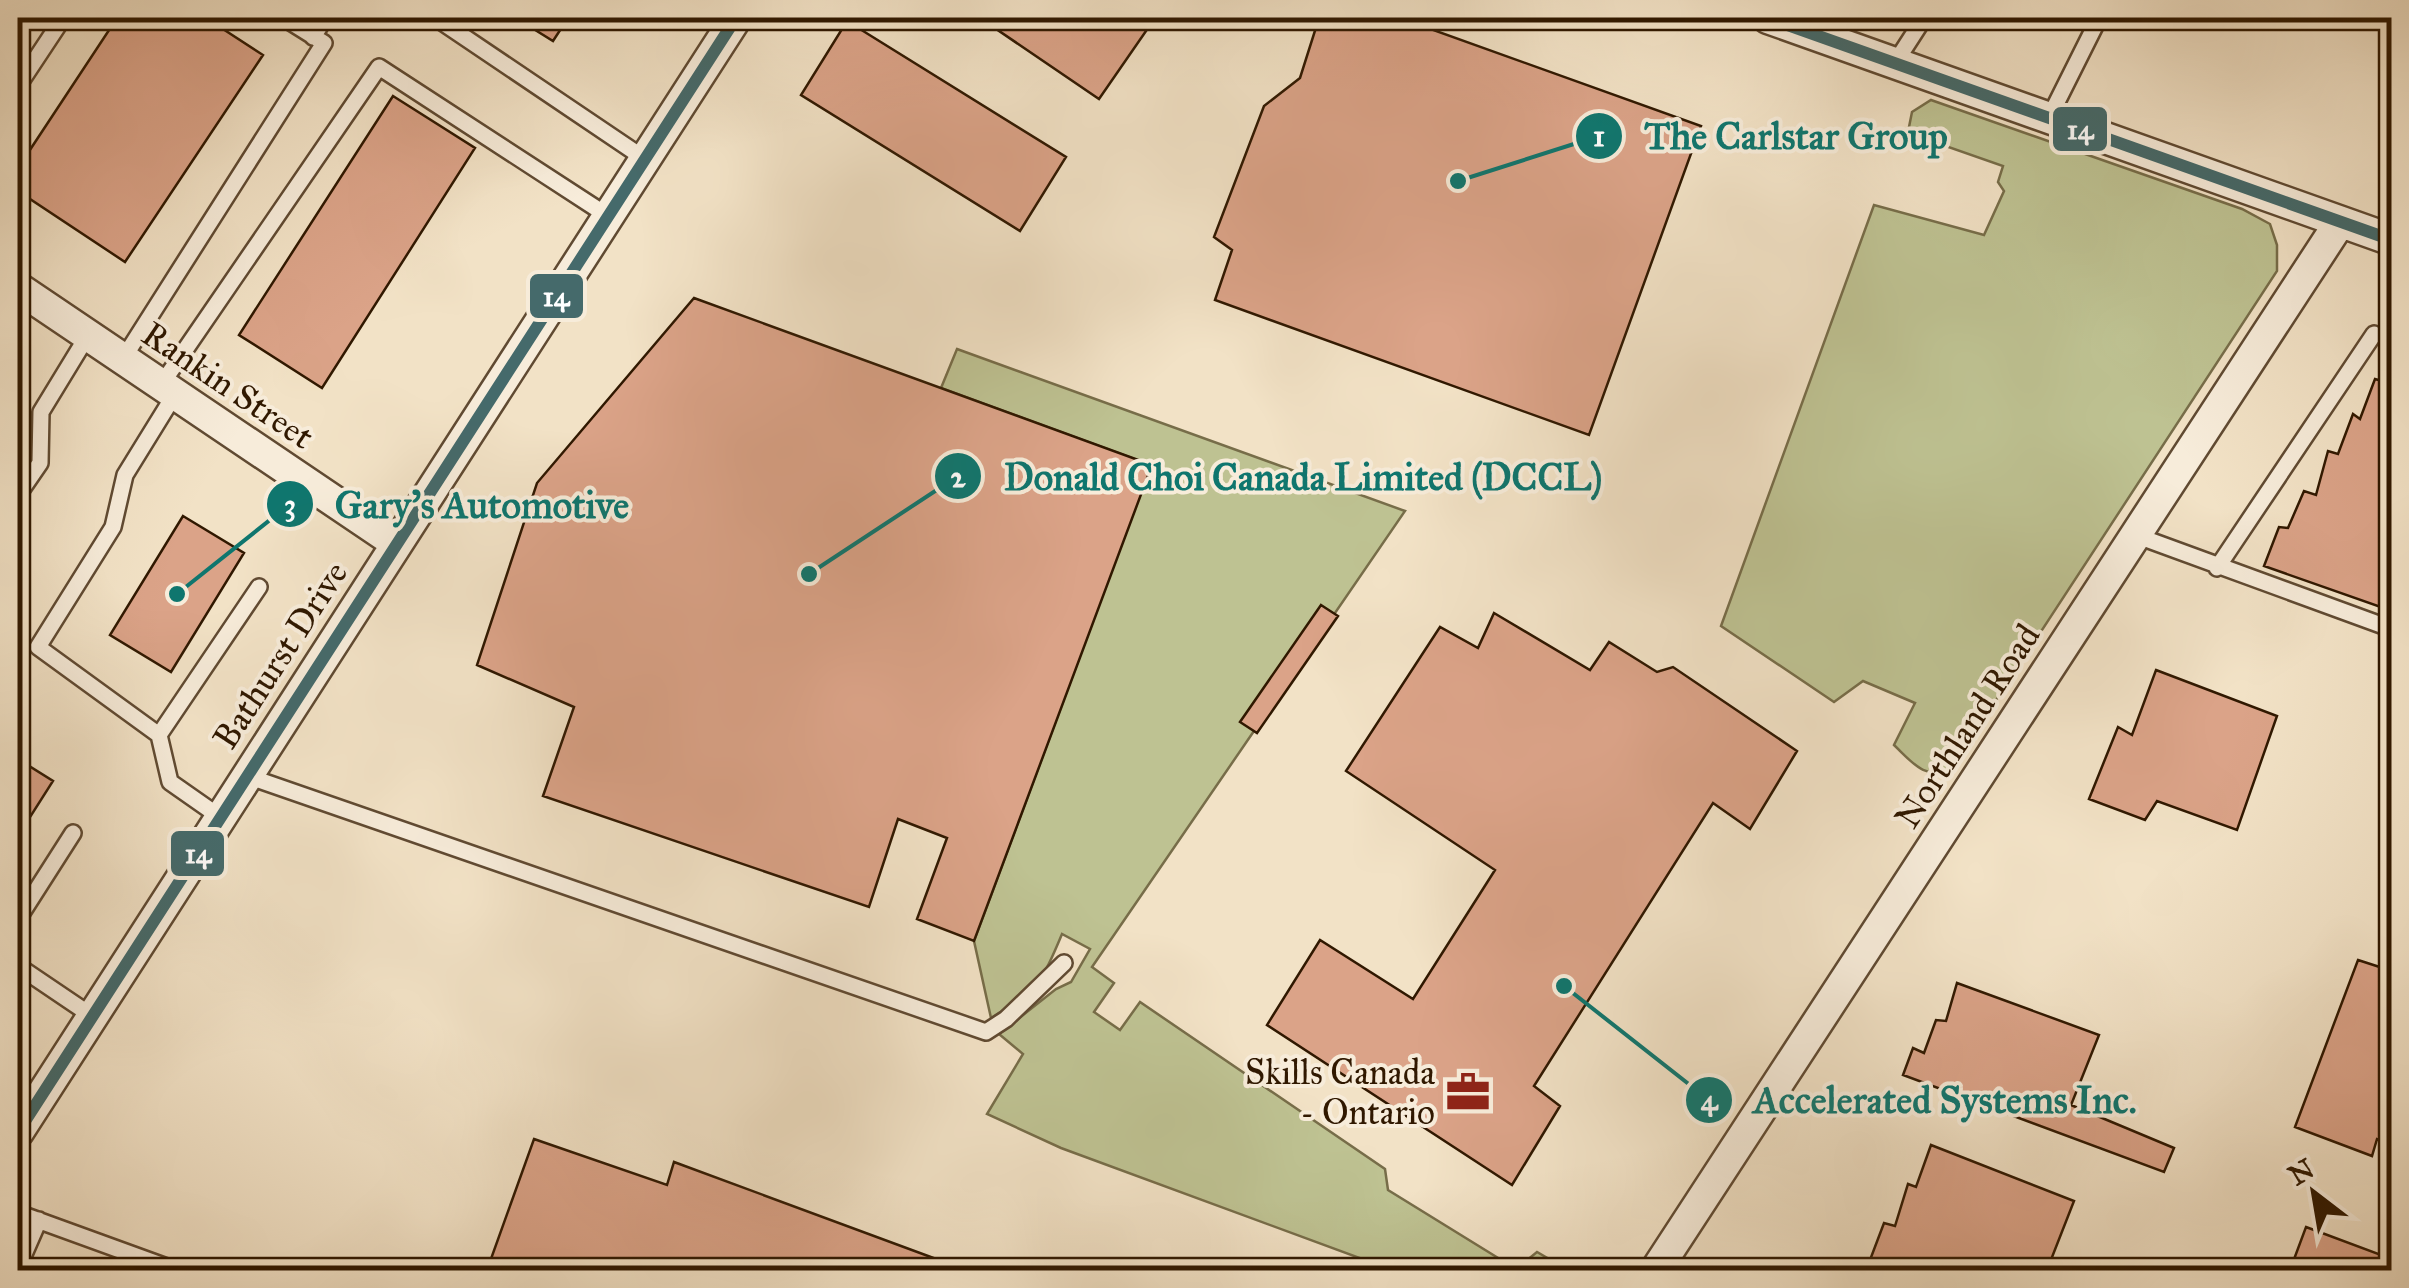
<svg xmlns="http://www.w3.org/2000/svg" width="2409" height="1288" font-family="'IM FELL Great Primer',serif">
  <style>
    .green { fill: #bec292; stroke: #776d49; stroke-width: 2.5 }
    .building { fill: #dba388; stroke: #301800; stroke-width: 2.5 }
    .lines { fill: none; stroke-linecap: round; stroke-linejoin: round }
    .service-casing { stroke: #604a32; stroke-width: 20 }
    .minor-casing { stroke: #604a32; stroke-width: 35 }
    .service { stroke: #f7ecda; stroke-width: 15 }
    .minor { stroke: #f7ecda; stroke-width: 30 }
    .bus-1-casing { stroke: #f7ecda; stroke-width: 20 }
    .bus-1 { stroke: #456a6b; stroke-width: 12 }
    .labels { text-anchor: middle; stroke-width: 8; stroke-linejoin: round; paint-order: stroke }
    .street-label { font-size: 35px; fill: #301800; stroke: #f7ecda }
    .poi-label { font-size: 35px; fill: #301800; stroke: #f7ecda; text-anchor: end }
    .leader { fill: none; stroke: #0f766e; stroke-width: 4 }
    .callout-dot { fill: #0f766e; stroke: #f7ecda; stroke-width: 4 }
    .mark-label { font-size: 30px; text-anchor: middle; font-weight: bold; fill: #fff }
    .callout-label { font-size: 38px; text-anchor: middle; font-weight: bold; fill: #0f766e; stroke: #f7ecda; stroke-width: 8; stroke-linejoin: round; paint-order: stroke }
    .line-badge { stroke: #f7ecda; stroke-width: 4 }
    .badge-label { font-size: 28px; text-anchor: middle; font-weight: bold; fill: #fff }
  </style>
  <rect width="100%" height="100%" fill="#f2e2c6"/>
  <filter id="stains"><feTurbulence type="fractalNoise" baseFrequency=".002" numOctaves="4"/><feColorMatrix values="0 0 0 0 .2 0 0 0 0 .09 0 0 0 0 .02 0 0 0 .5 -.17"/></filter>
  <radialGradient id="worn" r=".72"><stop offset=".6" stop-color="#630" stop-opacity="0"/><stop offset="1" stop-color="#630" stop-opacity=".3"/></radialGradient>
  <path class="green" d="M 1931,100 L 2242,209 L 2270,224 L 2277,245 L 2277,271 L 1951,769 C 1924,780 1913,763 1894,745 L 1915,703 L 1863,681 L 1834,702 L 1721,626 L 1874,205 L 1984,235 L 2004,191 L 1998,182 L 2003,166 L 1914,135 L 1909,127 L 1912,112 Z
    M 957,349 L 1405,511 L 1092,967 L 1114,983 L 1094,1012 L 1120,1030 L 1140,1002 L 1385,1169 L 1388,1190 L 1516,1269 L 1537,1252 L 1568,1270 L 1392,1270 L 1061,1148 L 987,1114 L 1023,1054 L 999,1034 L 1056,989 L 1071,982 L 1090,949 L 1062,934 C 1042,982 1037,990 991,1018 L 974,941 L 1151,465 L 941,388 Z"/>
  <path class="building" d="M 117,18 L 206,18 L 263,55 L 125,262 L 18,191 L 18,168 Z
    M 516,18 L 568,18 L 553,41 Z
    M 980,18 L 1155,18 L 1099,99 Z
    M 1319,18 L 1400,18 L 1701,126 L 1589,435 L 1215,300 L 1232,250 L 1214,237 L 1264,106 L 1300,78 Z
    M 847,21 L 1066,157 L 1020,231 L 801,95 Z
    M 393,96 L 475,148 L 322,388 L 239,335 Z
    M 694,298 L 1152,465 L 974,941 L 917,919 L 947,838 L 898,819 L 869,907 L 543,796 L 574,707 L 477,665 L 537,483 Z
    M 2392,368 L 2392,611 L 2264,566 L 2279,527 L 2288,528 L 2304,491 L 2316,495 L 2328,451 L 2338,454 L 2353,414 L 2360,419 L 2375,379 L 2386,382 Z
    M 183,516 L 244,553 L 171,672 L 110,635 Z
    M 1321,605 L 1338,616 L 1257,733 L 1240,722 Z
    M 1494,613 L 1590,670 L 1609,642 L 1657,672 L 1673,667 L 1797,751 L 1750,829 L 1713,803 L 1534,1086 L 1560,1106 L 1512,1185 L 1267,1025 L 1320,940 L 1413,999 L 1495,870 L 1346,771 L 1440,627 L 1478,648 Z
    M 2156,670 L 2277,716 L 2237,830 L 2157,801 L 2145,820 L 2089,799 L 2118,727 L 2132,735 Z
    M 18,759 L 53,781 L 18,836 Z
    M 2358,960 L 2392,971 L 2392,1144 L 2377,1139 L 2372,1156 L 2295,1127 Z
    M 1957,983 L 2099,1035 L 2071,1105 L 2174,1148 L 2164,1172 L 1903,1075 L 1913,1048 L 1924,1053 L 1936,1020 L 1946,1021 Z
    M 534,1139 L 667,1185 L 674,1162 L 966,1270 L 487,1270 Z
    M 1931,1145 L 2074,1201 L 2047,1270 L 1896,1270 L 1870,1260 L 1884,1223 L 1895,1226 L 1908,1184 L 1916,1187 Z
    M 2306,1227 L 2392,1259 L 2392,1270 L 2290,1270 Z"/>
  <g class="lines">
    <g class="service-casing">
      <path id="service" d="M 436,18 L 645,159
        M 313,37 L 325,18
        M 1895,63 L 1924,18
        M 18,86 L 63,18
        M 2049,118 L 2099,18
        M 123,359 L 324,43 L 284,18
        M 161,385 L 379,67 L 608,216
        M 175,394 L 125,475 L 113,527 L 38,647 L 159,735 L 170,782 L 220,817
        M 18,495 L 40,463 L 41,412 L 88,335
        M 2135,535 L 2392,629
        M 2217,568 L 2374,334
        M 159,735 L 259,587
        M 247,776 L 986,1032 L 1006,1019 L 1064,963
        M 18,919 L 73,833
        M 18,966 L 92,1016
        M 18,1213 L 175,1270
        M 18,1268 L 39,1220"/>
    </g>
    <g class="minor-casing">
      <path id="minor" d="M 1768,18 L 2392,240
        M 18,288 L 396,543
        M 18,1132 L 736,18
        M 1656,1270 L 2340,222"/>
    </g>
    <use href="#service" class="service"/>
    <use href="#minor" class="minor"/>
    <g class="bus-1-casing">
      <path id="bus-1" d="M 1768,18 L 2392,240
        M 18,1132 L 736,18"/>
    </g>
    <use href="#bus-1" class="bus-1"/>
  </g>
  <defs>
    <g id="office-bare" transform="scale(3.45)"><path d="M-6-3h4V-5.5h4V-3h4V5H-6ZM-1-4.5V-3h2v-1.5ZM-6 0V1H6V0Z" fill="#8f2418" stroke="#f7ecda" stroke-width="2.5" paint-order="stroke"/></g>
  </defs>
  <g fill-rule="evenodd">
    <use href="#office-bare" x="1468" y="1092"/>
  </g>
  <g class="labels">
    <g class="street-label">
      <text transform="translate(228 385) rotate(34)" y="12">Rankin Street</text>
      <text transform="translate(280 655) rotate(-57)" y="12">Bathurst Drive</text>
      <text transform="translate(1967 726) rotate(-57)" y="12">Northland Road</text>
    </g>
    <g class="poi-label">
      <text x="1435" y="1084">Skills Canada<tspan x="1435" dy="40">- Ontario</tspan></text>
    </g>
  </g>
  <path class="leader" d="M1458 181L1599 136M809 574L958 476M177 594L290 504M1564 986L1709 1100"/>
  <g class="callout-dot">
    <circle cx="1458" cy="181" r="10"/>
    <circle cx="809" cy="574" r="10"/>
    <circle cx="177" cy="594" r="10"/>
    <circle cx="1564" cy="986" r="10"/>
    <circle cx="1599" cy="136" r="25"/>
    <circle cx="958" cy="476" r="25"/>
    <circle cx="290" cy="504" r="25"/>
    <circle cx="1709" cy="1100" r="25"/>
  </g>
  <g class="mark-label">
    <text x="1599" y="146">1</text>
    <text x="958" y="487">2</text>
    <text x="290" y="515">3</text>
    <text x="1709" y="1110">4</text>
  </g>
  <g class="callout-label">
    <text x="1796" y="149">The Carlstar Group</text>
    <text x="1303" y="490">Donald Choi Canada Limited (DCCL)</text>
    <text x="482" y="518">Gary's Automotive</text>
    <text x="1945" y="1113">Accelerated Systems Inc.</text>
  </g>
  <g class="line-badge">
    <rect x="2051" y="105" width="58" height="48" rx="10" fill="#456a6b"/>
    <rect x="528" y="272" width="57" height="48" rx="10" fill="#456a6b"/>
    <rect x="169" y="829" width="57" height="49" rx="10" fill="#456a6b"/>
  </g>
  <g class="badge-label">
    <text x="2080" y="139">14</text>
    <text x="556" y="306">14</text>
    <text x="198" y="863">14</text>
  </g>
  <rect width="2409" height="1288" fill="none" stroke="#f2e2c6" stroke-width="60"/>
  <rect x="20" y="20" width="2369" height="1248" fill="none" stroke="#301800" stroke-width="5"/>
  <rect x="30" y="30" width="2349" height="1228" fill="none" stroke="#301800" stroke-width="2.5"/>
  <g transform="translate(2314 1193) rotate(329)" stroke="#f7ecda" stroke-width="8" paint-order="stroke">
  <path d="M0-8L18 38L0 25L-18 38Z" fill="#301800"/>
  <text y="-15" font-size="28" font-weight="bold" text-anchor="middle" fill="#301800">N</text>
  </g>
  <rect width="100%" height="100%" filter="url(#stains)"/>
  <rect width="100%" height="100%" fill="url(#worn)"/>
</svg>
